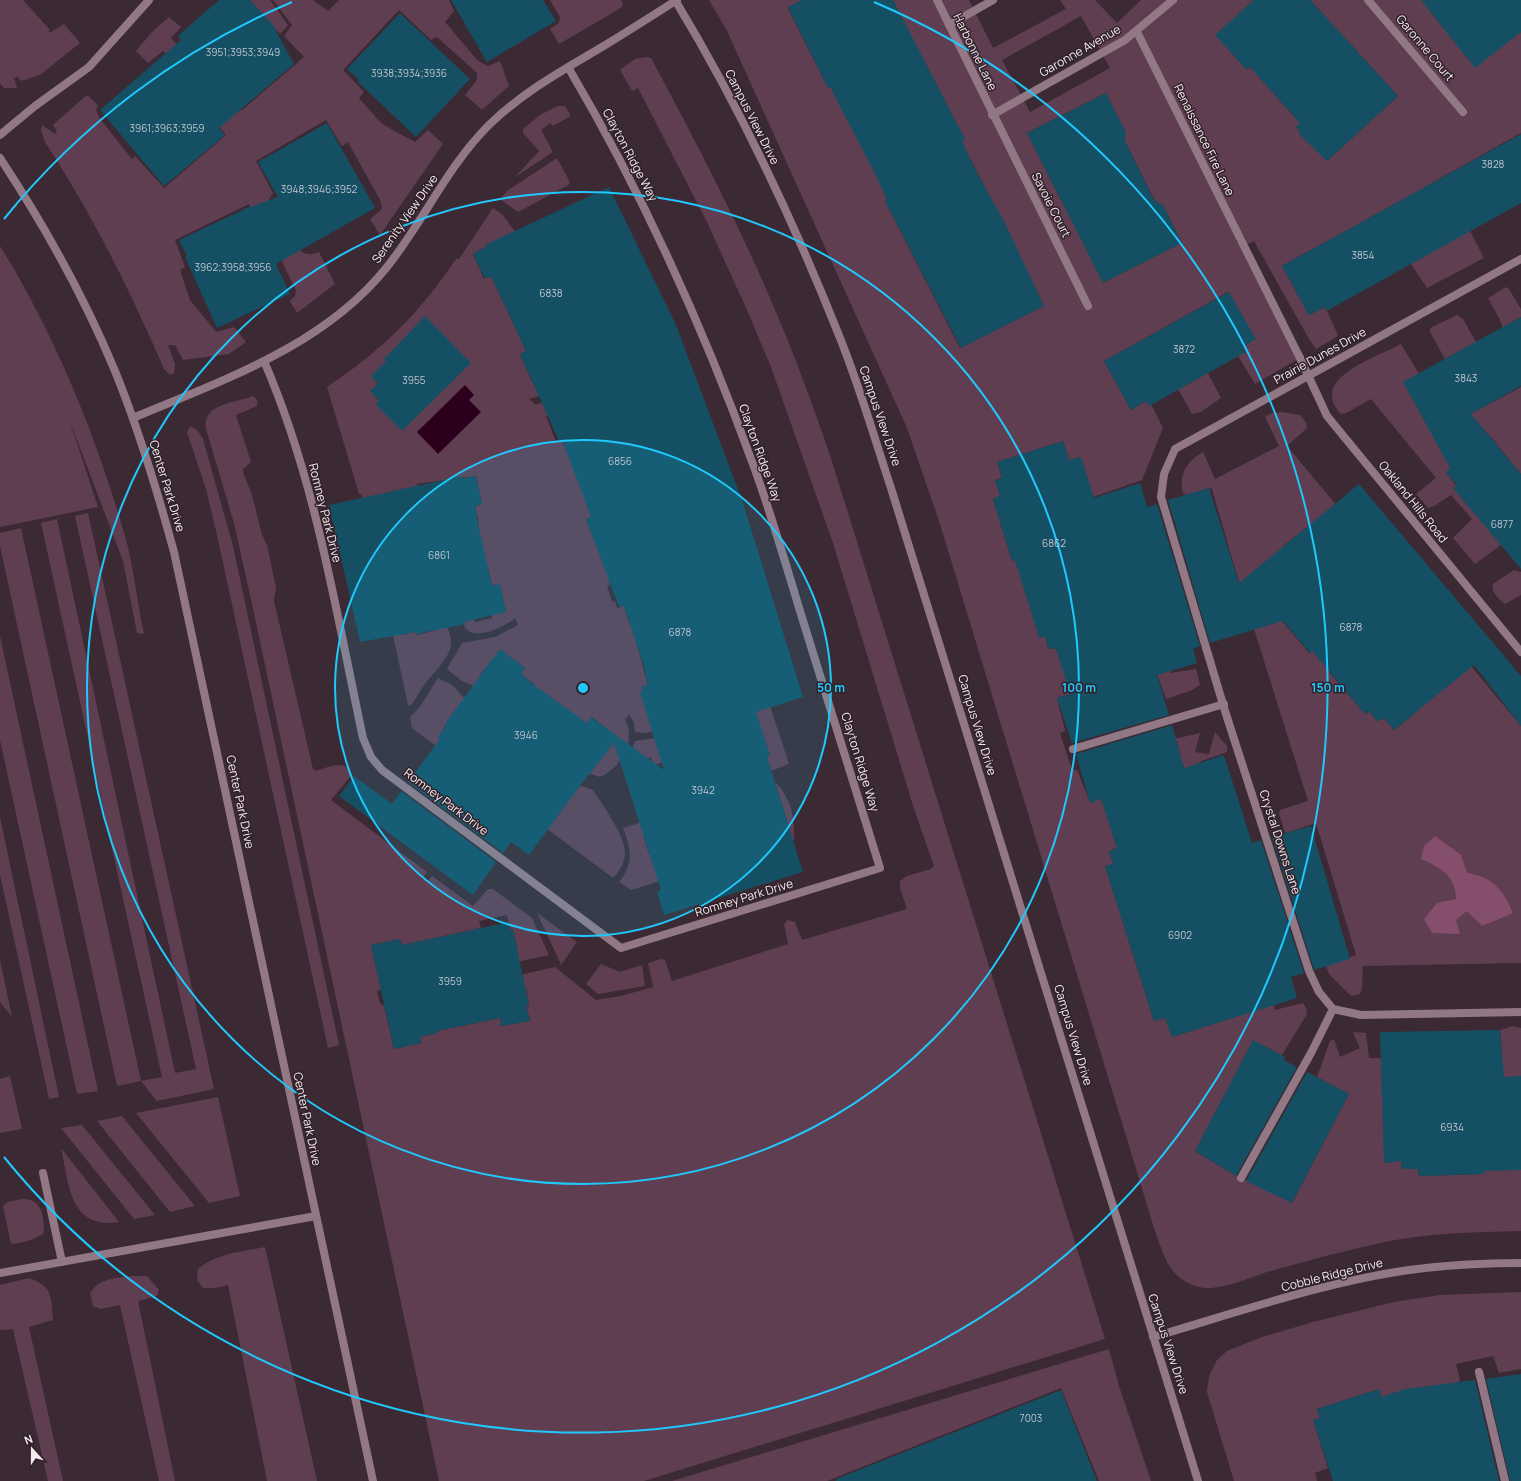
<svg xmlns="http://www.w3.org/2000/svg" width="1521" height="1481" font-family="Manrope,sans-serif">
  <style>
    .green { fill: #603e51; fill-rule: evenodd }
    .forest { fill: #844e6c }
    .water { fill: #2c001d }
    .building { fill: #154f63 }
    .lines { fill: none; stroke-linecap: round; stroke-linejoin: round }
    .service { stroke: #927885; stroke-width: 8 }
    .minor { stroke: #927885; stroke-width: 8 }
    .tertiary { stroke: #927885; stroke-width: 8 }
    .ring { fill: none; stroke: #20c9fd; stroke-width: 2 }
    .labels { text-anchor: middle; stroke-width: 3; stroke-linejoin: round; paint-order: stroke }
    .number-label { font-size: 10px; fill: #bec4ce }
    .street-label { font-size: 12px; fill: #f6ebf1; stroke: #312129 }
    .centre { fill: #20c9fd; stroke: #312129; stroke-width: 2 }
    .ring-label { font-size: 12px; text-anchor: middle; font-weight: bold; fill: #20c9fd; stroke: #312129; stroke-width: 3; stroke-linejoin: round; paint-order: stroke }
  </style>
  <rect width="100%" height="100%" fill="#3b2a33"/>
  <path class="green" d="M 0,0 L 23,0 L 50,30 L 48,32 L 51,32 L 64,24 L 80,43 L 40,75 L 21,81 L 18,77 L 14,78 L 17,88 L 4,88 L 0,83 Z
    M 250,0 L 270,0 L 288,25 L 280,34 Z
    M 273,0 L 313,0 L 328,11 L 339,0 L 449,0 L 454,11 L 445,22 L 478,61 L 488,66 L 500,61 L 509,86 L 482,110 L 465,95 L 477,80 L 477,73 L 437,37 L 431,40 L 399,10 L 343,70 L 364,92 L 359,98 L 382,124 L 415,142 L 428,130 L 443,144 L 380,235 L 370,219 L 382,209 L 381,202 L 348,142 L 342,146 L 326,120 L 256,161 L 273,193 L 269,199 C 276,211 291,242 301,251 C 307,256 313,254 319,252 L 335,284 L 297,313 L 290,301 L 295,296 L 296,291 L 272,240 L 268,242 L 249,204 L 175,240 L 185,267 L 180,270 L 190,300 L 216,332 L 234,327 L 246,342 L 229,354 L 183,360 L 175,345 L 168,345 L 175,364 L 174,374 L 169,374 L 164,369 C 130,290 92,214 45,142 L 41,131 L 42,125 L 55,134 L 57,131 L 53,125 L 87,95 L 98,105 L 96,110 L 100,119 L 132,159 L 135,156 L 164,188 L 226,135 L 208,112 L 216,103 L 163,51 L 148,63 L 136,51 L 152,32 L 169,17 L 181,27 L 171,38 L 212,84 L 215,83 L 241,111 L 304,57 L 284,36 L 292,25 Z
    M 550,0 L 621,0 L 623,4 L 621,8 L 559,44 L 550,29 L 559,23 L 560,17 Z
    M 709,0 L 802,0 L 788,8 L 828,88 L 915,44 L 893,0 L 969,0 L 993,48 L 1066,9 L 1060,0 L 1095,0 L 1117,23 L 1141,0 L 1254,0 L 1216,35 L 1247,70 L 1250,67 L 1300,123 L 1296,127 L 1327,161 L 1398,96 L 1310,0 L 1440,0 L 1428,9 L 1465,55 L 1521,32 L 1521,133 L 1423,188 L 1470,231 L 1484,258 L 1427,288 L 1411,264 L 1424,257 L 1421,252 L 1407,197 L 1282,266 L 1309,315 L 1325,307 L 1337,333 L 1338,336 L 1316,349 L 1309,339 L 1254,241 L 1244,246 L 1300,358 L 1255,384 L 1238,356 L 1243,347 L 1255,339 L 1228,292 L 1104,361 L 1131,410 L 1146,401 L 1149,405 L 1151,404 L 1163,428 L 1142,480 L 1093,497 L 1081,457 L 1069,460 L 1063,441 L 997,462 L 1002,478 L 995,480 L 1000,496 L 993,499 L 1012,561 L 1021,558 L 1040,638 L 1045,636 L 1048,648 L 1056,649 L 1061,664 L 1138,574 L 1171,673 L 1196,669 L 1200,685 L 1190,691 L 1166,699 L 1155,668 L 1057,698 L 1065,731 L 1060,733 L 1072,770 L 1077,770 L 1090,802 L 1185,772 L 1177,742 L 1174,739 L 1200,733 L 1195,752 L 1209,754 L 1215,732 L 1227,746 L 1227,752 L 1199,762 L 1275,1010 L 1303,1003 L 1306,1008 L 1307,1014 L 1282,1055 L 1253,1041 L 1195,1151 L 1226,1170 L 1292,1203 L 1349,1094 L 1317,1077 L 1330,1041 L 1334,1039 L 1340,1057 L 1360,1048 L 1353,1032 L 1366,1033 L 1369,1058 L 1442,1059 L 1502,1052 L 1500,1030 L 1513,1026 L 1521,1028 L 1521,1076 L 1385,1163 L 1401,1161 L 1402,1169 L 1418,1169 L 1419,1176 L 1484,1174 L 1484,1165 L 1521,1170 L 1521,1231 C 1473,1232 1423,1233 1376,1244 C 1339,1252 1303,1262 1267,1272 C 1249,1278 1217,1292 1199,1287 C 1168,1279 1164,1255 1154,1228 L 940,524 L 907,428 L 727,31 ZM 1081,16 L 1110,68 L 1030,112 L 1002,60 ZM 1106,93 L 1126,133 L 1124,139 L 1157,205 L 1163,205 L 1182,243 L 1061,200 L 1027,133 ZM 970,158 L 1044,306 L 960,348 L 885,201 ZM 1112,833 L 1238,1016 L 1172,1037 L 1165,1018 L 1154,1021 L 1105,866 L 1113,864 L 1109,851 L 1117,848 Z
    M 647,57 L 651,58 C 700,149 747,240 786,336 C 802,375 816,415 830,455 L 1105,1339 L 644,1481 L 439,1481 L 252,604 L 234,523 L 206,429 C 202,403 236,403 253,396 L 257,400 L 257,406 L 236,415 L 251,462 L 243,469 L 243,472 L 252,495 L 262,535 L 267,545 L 276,588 L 274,601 L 313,769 L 316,771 C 327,768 345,758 351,773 L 350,777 L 331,800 L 427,872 L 423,877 L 428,881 L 432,876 L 473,906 L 488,889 L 493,889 L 532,918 L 549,955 L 517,962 L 517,947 L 513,930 L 510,930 L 507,915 L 479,921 L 481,928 L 402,945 L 400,939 L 371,945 L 381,990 L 377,991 L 380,1003 L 384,1006 L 394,1049 L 421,1043 L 420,1037 L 437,1033 L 437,1031 L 500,1018 L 502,1026 L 530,1020 L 526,1006 L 529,1005 L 526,988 L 523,989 L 520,975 L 555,967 L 596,1000 L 621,996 L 653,987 L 648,963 L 661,959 L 665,960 L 672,981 L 788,944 L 784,924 L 788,920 L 795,922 L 802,940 L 907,909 L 900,888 L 900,881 L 907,876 L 931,869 L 934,866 L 914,809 L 833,543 L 771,367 L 747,310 L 707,222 L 638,88 L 632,91 L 620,70 L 635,59 Z
    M 558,106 L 565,106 L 570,114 L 569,117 L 553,126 L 550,123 L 541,130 L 553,152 L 515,177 L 539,151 L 523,133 L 523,129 L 540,115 Z
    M 557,158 L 570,182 L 568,185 L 518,212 L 500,199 L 507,191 Z
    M 493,208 L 502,214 L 516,233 L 485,245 L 486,247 L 473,254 L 484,279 L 491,276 L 526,351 L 520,354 L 531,380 L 543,395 L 529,399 L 536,405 L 561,394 L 560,410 L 546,416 L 556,442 L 562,440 L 587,499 L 585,500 L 591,517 L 586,519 L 596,545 L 623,577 L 609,581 L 610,585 L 607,586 L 612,602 L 615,601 L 617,608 L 624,606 L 629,623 L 631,623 L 648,685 L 642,687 L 643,691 L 640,692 L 663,730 L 645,733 L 635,732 L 634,723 L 629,714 L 625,720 C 637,739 620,769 600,777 L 586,772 L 614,734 L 592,717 L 587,723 L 534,687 L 535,685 L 521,674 L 525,668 L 502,651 L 491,661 L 480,675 L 482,678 L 476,687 L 462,681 L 447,669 L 462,643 L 495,637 L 518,625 L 515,618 C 505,627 467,646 463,621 L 474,619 L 475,622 L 492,618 L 492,615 L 506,612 L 500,585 L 492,585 L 488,568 L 487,568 L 477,524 L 479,524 L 475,506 L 482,504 L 476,476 L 416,484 L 419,488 L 403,489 L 386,493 L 401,635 L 416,632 L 416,635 L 434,631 L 433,628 L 447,625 C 449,633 453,640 450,649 C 445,664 431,674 422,688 C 418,694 416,700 410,706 L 408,705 L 375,551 L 361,494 L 359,494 L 327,387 C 382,350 419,314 456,259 L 459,259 Z
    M 0,246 C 54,332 97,438 125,536 C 134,568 137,602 144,634 L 137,633 L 123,561 L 69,419 L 98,507 L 0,527 Z
    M 1506,287 L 1509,289 L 1521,309 L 1521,317 L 1502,328 L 1502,324 L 1488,298 Z
    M 1457,315 L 1463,319 L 1476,342 L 1445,359 L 1430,332 L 1430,328 Z
    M 1401,344 L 1418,372 L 1467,416 L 1521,387 L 1521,474 L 1490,436 L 1446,472 L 1501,545 L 1475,564 L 1453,538 L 1472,519 L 1451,495 L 1434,506 L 1428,508 L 1416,494 L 1436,478 L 1371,399 L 1346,413 L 1341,414 C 1307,378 1378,357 1401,344 Z
    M 1208,373 L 1221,398 L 1201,412 L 1192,414 L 1178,389 Z
    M 1281,412 L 1300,415 L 1306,422 L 1307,428 L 1287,446 L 1521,726 L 1521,963 L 1363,966 L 1362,989 L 1360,994 L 1351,996 L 1329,974 L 1326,966 L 1356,955 L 1316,823 L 1285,833 L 1279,814 L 1280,810 L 1308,801 L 1233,562 L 1212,489 L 1209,488 L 1186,495 L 1183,493 C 1178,475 1187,461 1203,452 L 1215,479 L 1279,446 L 1265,417 L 1272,413 ZM 1311,524 L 1414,714 L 1394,730 L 1384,718 L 1377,721 L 1369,711 L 1365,714 L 1329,672 L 1333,667 L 1316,648 L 1309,653 L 1268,604 L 1282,547 Z
    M 190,426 L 197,430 L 203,439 L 233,546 L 339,1045 L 328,1048 L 217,535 L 206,489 L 187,432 Z
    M 88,513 L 214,1089 L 157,1101 L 141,1081 L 117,1086 L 0,546 L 0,533 L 21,528 L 141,1081 L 162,1077 L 41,523 L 57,519 L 175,1073 L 196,1069 L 75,516 Z
    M 1514,570 L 1521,572 L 1521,595 L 1505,604 C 1499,599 1491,593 1493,584 Z
    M 0,636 L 98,1091 L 77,1094 L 0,740 Z
    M 438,678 L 452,685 L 466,700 L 456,709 L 438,737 L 593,790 C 603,805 624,834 625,852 C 625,862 620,871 613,878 L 412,728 L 410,717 L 419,708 Z
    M 770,706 L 789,764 L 771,771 L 767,757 L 770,755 L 764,737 L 653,765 L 651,757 L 625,766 L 635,741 L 662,737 Z
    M 775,782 C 791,797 795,818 794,840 L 631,890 L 619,882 C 634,865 631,848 623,828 L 642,822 L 647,837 L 644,838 L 649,854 L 789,827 Z
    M 0,817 L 59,1097 L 49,1099 L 0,875 Z
    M 537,913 L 577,942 L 561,965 L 559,960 Z
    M 0,960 L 12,1017 L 0,1002 Z
    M 601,964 L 620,972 L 642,965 L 645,986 L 598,994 L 586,984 Z
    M 10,1076 L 22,1129 L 0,1133 L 0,1079 Z
    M 218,1097 L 240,1196 L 209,1203 L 136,1113 Z
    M 122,1116 L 195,1206 L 170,1212 L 97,1121 Z
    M 82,1125 L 155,1215 L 134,1219 L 61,1128 Z
    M 61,1148 L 119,1222 C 69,1230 69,1183 61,1148 Z
    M 22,1199 C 42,1198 44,1216 44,1233 C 33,1240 24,1243 11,1244 L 3,1206 L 8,1202 Z
    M 265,1247 L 317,1481 L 267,1481 L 228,1285 L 215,1288 L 203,1288 L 197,1280 L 198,1269 C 217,1253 242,1252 265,1247 Z
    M 133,1276 L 147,1276 L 159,1290 L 157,1296 L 138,1301 L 175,1481 L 159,1481 L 120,1305 L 101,1309 L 93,1306 L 90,1294 C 98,1278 116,1278 133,1276 Z
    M 29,1278 C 53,1286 51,1297 53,1320 L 29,1327 L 63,1481 L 48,1481 L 13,1329 L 0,1330 L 0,1285 Z
    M 1521,1292 L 1521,1369 L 1499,1373 L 1493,1356 L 1456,1364 L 1460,1380 L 1458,1383 L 1381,1397 L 1379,1389 L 1317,1409 L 1320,1418 L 1313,1420 L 1328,1468 L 1315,1473 L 1317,1481 L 1234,1481 L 1207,1392 L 1209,1376 L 1217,1360 L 1227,1351 L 1262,1337 L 1313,1322 L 1394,1302 L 1440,1295 Z
    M 1109,1349 L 1119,1386 L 1151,1481 L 1099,1481 L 1061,1388 L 827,1481 L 672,1481 Z"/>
  <path class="forest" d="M 1435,836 L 1461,855 L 1467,873 C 1493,877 1503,890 1513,913 L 1482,926 L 1467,911 L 1456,920 L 1460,934 L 1432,933 L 1424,919 L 1437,903 L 1456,899 C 1456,876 1440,867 1421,859 L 1424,846 Z"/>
  <path class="water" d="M 465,385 L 474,395 L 469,400 L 481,412 L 438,454 L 417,432 Z"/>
  <path class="building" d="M 219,0 L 250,0 L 273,25 L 294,64 L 219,128 L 225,135 L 164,186 L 100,110 L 181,40 L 178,36 Z
    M 451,0 L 543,0 L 556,21 L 487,62 Z
    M 802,0 L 893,0 L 965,139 L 962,141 L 977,173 L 1005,223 L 1044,306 L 961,348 L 885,201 L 887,200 L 874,172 L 830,87 L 828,88 L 788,7 Z
    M 1254,0 L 1310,0 L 1398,96 L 1327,161 L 1298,133 L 1300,131 L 1296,127 L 1300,123 L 1250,67 L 1247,70 L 1215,35 Z
    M 1421,0 L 1521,0 L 1521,32 L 1475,68 Z
    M 400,13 L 470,79 L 416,137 L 358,82 L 359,80 L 347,69 Z
    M 1106,93 L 1126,133 L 1124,139 L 1154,200 L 1163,205 L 1182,243 L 1103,283 L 1027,133 Z
    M 327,123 L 375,208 L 276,264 L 290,294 L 217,328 L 185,257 L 187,256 L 179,240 L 247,208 L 278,197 L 258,162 Z
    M 1521,134 L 1521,203 L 1339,304 L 1327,311 L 1325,307 L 1309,315 L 1282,266 Z
    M 609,187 L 676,325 L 742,500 L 803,697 L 756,712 L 770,755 L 767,757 L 803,872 L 664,915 L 657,892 L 661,890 L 614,743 L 582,783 L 529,855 L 511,842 L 503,853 L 408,782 L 440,739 L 438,737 L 446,726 L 445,724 L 500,649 L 525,668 L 521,674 L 535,686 L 587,723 L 591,717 L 664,770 L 640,692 L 643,691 L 641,687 L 648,685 L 644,666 L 624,606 L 619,607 L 586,519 L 591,517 L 585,500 L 562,440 L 559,441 L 520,354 L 526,351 L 491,276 L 485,279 L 473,254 L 486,247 L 485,245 Z
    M 1229,292 L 1256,339 L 1243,347 L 1246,352 L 1149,406 L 1146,401 L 1131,410 L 1104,361 Z
    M 425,316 L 471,363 L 402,431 L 376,405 L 379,401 L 370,391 L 378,384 L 371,376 L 386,361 L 384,359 Z
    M 1521,317 L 1521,386 L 1471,414 L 1521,474 L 1521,569 L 1453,488 L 1457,485 L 1446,472 L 1450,468 L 1403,382 Z
    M 1063,441 L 1069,460 L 1081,457 L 1094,498 L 1140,483 L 1147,507 L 1157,504 L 1200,646 L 1193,649 L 1197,663 L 1157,675 L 1169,715 L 1072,743 L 1057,698 L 1070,694 L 1056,649 L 1048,648 L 1045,636 L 1039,638 L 1015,560 L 1012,561 L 993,499 L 1000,496 L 995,480 L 1002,478 L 997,462 Z
    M 462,476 L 463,479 L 476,476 L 482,504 L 475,506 L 478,524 L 492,586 L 500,584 L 506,612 L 463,622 L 466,624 L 416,634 L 416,632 L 360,642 L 329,505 Z
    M 1359,484 L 1521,676 L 1521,726 L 1474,665 L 1394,730 L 1384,718 L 1377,721 L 1369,711 L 1365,714 L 1312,651 L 1310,653 L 1283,621 L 1210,643 L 1168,500 L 1209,488 L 1239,583 Z
    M 1172,725 L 1184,768 L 1224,755 L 1252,843 L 1261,840 L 1304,973 L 1291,977 L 1297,998 L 1172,1037 L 1165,1018 L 1154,1021 L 1105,866 L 1113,864 L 1109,851 L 1117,848 L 1101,799 L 1090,803 L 1076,754 Z
    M 354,776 L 392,804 L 401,791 L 496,862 L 473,895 L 339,796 Z
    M 1311,826 L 1350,959 L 1314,970 L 1272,837 Z
    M 509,922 L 510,930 L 513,929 L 529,1005 L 526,1006 L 530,1021 L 501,1026 L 500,1018 L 437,1031 L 437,1033 L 420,1037 L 421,1043 L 394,1049 L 371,945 L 400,939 L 402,945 Z
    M 1500,1030 L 1504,1077 L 1521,1076 L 1521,1170 L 1484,1171 L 1484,1174 L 1419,1176 L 1418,1169 L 1402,1169 L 1401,1161 L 1384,1163 L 1380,1032 Z
    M 1253,1040 L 1285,1057 L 1284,1060 L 1297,1067 L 1236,1176 L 1195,1151 Z
    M 1307,1072 L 1349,1094 L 1292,1203 L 1246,1181 Z
    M 1521,1374 L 1521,1481 L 1510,1481 L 1486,1379 Z
    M 1475,1380 L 1499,1481 L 1333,1481 L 1313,1420 L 1320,1418 L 1317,1409 L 1379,1389 L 1381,1397 L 1405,1389 Z
    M 1061,1390 L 1097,1481 L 836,1481 L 836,1479 Z"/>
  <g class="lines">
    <path class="service" d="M 949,25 L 993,0
      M 1137,32 L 1240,238
      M 1242,242 L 1300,358
      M 1073,749 L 1224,704
      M 43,1173 L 62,1262
      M 1241,1178 L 1311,1053 L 1333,1009
      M 0,1273 L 316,1216
      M 1479,1372 L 1505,1481"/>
    <path class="minor" d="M 675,0 C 738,104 793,220 838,333 C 859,384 874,437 891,488 L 1198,1481
      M 937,0 L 1088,306
      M 1368,0 L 1463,112
      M 992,115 L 1125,40 L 1173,0
      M 0,135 L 35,106 L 89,67 L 149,0
      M 1521,259 L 1175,449 L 1164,474 L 1161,497 L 1225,711 L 1309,971 L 1319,992 L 1333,1009 L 1361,1015 L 1521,1012
      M 1300,358 L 1327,416 L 1521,652
      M 264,361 C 316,481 336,612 363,738 L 371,757 L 382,770 L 621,948 L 880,868 C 855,787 829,706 804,624 C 788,572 773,519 754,467 C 704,329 643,194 568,67
      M 133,418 C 223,380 324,346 387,267 C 423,222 448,165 490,124 C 523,92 563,70 602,47 C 627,32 652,16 677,0
      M 1153,1337 C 1235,1313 1324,1282 1409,1270 C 1446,1265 1483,1263 1521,1263"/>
    <path class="tertiary" d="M 0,158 C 44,225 84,296 115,371 C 139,430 157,490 174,552 L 373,1481"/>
  </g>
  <circle cx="583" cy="688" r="248" fill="#20c9fd" fill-opacity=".12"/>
  <g class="ring">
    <circle cx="583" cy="688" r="248"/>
    <circle cx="583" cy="688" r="496"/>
    <path d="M4 219A745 745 0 0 1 292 2M874 2A745 745 0 1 1 4 1157"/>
  </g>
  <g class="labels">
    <g class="number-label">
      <text x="243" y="56">3951;3953;3949</text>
      <text x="409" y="77">3938;3934;3936</text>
      <text x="167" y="132">3961;3963;3959</text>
      <text x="1493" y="168">3828</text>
      <text x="319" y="193">3948;3946;3952</text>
      <text x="1363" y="259">3854</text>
      <text x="233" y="271">3962;3958;3956</text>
      <text x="551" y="297">6838</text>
      <text x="1184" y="353">3872</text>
      <text x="1466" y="382">3843</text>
      <text x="414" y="384">3955</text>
      <text x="620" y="465">6856</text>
      <text x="1502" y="528">6877</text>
      <text x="1054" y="547">6862</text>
      <text x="439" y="559">6861</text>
      <text x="1351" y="631">6878</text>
      <text x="680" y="636">6878</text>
      <text x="526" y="739">3946</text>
      <text x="703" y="794">3942</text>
      <text x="1180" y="939">6902</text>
      <text x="450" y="985">3959</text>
      <text x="1452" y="1131">6934</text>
      <text x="1031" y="1422">7003</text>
    </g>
    <g class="street-label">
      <text transform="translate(1425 48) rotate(50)" y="4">Garonne Court</text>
      <text transform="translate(1080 51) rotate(-30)" y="4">Garonne Avenue</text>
      <text transform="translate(975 52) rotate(64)" y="4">Harbonne Lane</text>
      <text transform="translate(752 117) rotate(63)" y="4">Campus View Drive</text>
      <text transform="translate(1204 140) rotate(64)" y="4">Renaissance Fire Lane</text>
      <text transform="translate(630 155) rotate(62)" y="4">Clayton Ridge Way</text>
      <text transform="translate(1051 205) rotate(63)" y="4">Savoie Court</text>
      <text transform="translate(405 219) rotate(-55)" y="4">Serenity View Drive</text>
      <text transform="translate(1320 356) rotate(-29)" y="4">Prairie Dunes Drive</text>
      <text transform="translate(880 416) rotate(71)" y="4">Campus View Drive</text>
      <text transform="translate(760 453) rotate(70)" y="4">Clayton Ridge Way</text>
      <text transform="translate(167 486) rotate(73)" y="4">Center Park Drive</text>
      <text transform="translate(1413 502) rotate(51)" y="4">Oakland Hills Road</text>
      <text transform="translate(325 513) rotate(76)" y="4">Romney Park Drive</text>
      <text transform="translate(977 725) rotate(73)" y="4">Campus View Drive</text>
      <text transform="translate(860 762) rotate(73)" y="4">Clayton Ridge Way</text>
      <text transform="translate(240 802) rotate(78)" y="4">Center Park Drive</text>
      <text transform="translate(446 802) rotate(37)" y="4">Romney Park Drive</text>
      <text transform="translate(1280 842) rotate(72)" y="4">Crystal Downs Lane</text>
      <text transform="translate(744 898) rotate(-17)" y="4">Romney Park Drive</text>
      <text transform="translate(1073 1035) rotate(73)" y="4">Campus View Drive</text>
      <text transform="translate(307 1119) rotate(78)" y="4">Center Park Drive</text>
      <text transform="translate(1332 1275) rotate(-14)" y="4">Cobble Ridge Drive</text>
      <text transform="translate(1168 1344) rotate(72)" y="4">Campus View Drive</text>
    </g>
  </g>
  <circle cx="583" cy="688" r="6" class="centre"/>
  <g class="ring-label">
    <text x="831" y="692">50 m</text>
    <text x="1079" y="692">100 m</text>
    <text x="1328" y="692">150 m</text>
  </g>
  <g transform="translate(32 1449) rotate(339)" stroke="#312129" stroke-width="3" paint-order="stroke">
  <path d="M0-3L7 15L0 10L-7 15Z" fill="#f6ebf1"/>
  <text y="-6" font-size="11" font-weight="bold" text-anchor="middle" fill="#f6ebf1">N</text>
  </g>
</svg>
